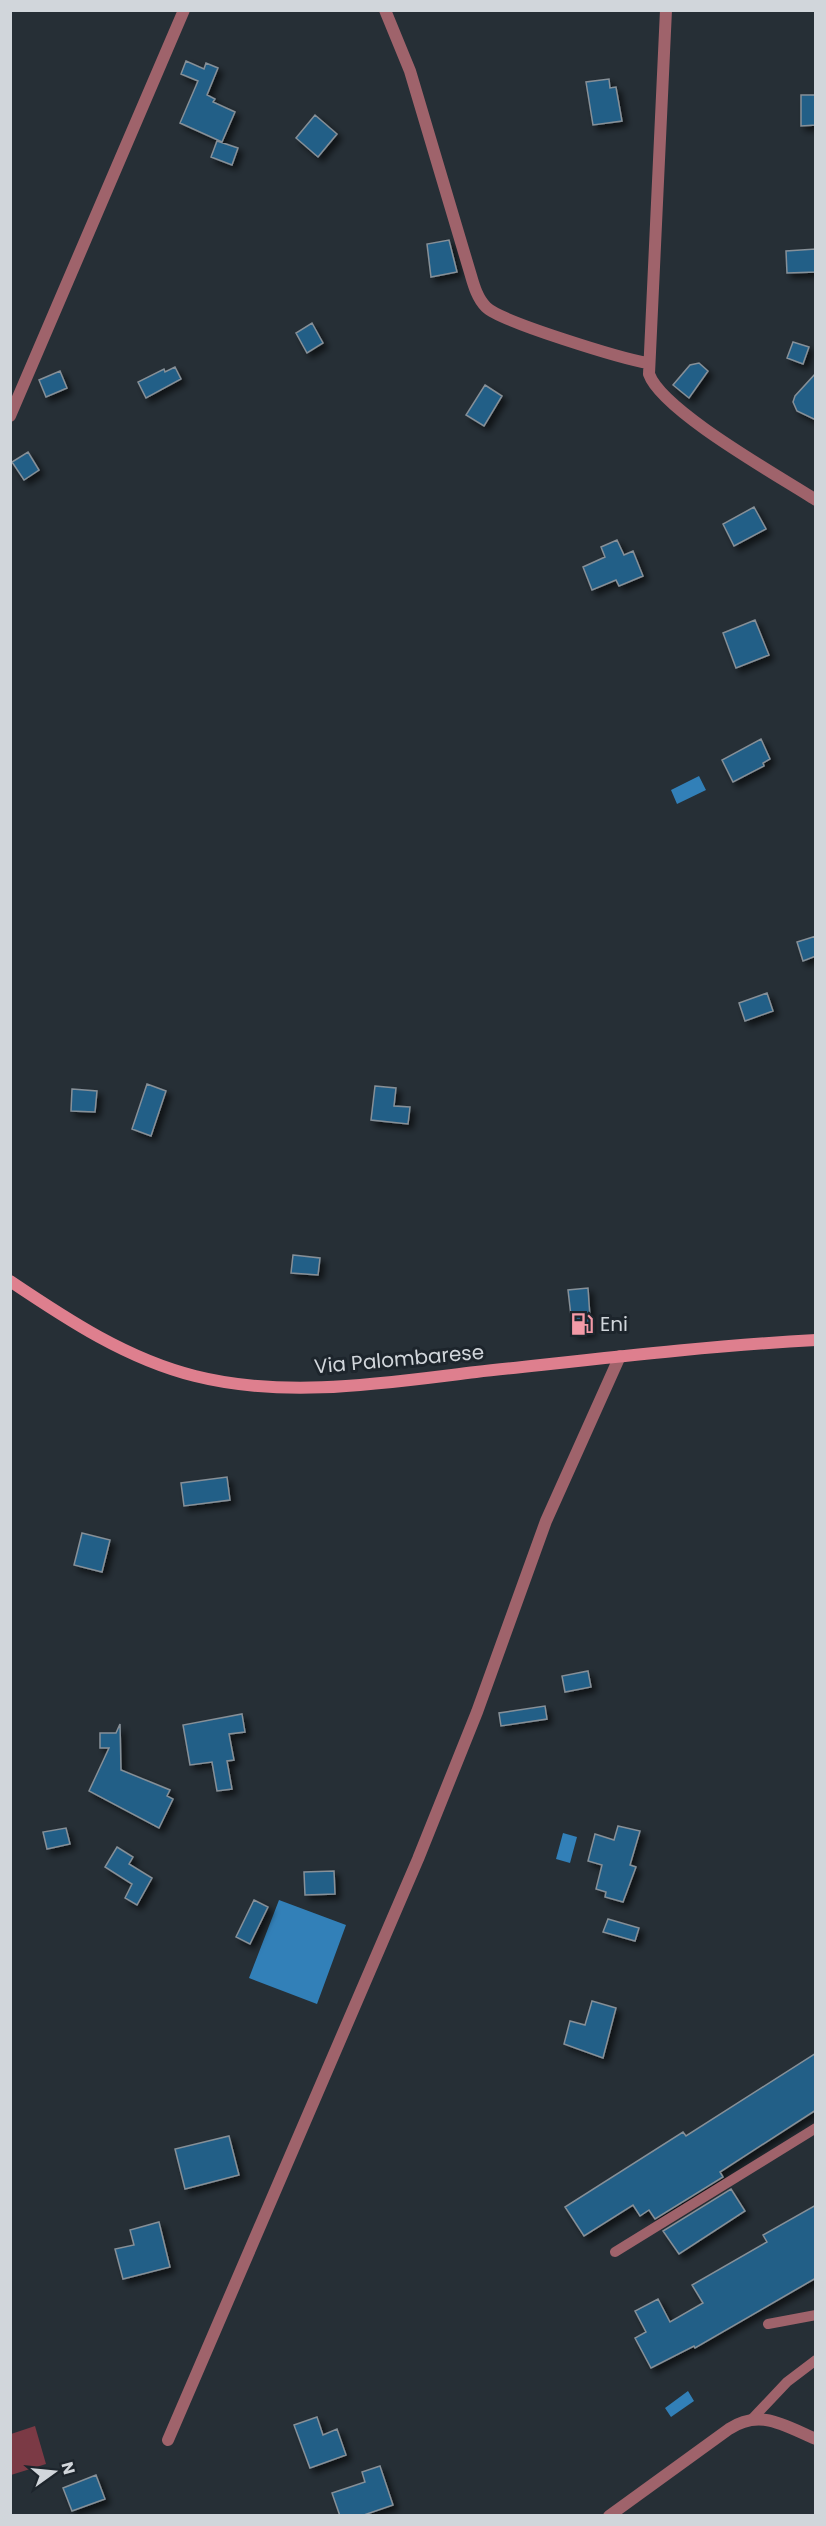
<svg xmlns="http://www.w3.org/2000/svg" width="826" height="2526" font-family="Poppins,sans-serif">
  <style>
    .green { fill: #7b3a45 }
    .water { fill: #3280b8 }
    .building { fill: #225e87; stroke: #869098; stroke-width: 1.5; filter: url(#shadow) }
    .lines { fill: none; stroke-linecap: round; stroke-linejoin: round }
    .service { stroke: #9f636b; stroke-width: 10 }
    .minor { stroke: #9f636b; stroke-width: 12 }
    .secondary { stroke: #de7f8e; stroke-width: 12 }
    .labels { text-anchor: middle; stroke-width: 6; stroke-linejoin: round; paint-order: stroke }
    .poi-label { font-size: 20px; fill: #d1d6db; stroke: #1d252c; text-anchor: start }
    .street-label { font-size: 20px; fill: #d1d6db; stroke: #1d252c }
  </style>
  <defs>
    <filter id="shadow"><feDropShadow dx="4.5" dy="4.5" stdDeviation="3" flood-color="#0009"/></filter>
  </defs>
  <rect width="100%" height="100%" fill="#262f36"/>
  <path class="green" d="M 35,2426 L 46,2464 L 11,2475 L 11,2434 Z"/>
  <path class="water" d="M 699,776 L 706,790 L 677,804 L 671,790 Z
    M 563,1833 L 577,1837 L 570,1863 L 556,1859 Z
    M 279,1900 L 346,1925 L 317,2004 L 249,1978 Z
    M 688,2391 L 694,2401 L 671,2417 L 665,2408 Z"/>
  <path class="building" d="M 186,61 L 204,69 L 206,63 L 218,68 L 207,95 L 215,99 L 213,102 L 235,112 L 222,142 L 180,123 L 198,81 L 181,74 Z
    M 609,79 L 610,88 L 616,87 L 622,121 L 593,125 L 586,82 Z
    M 801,95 L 816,95 L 816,125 L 801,126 Z
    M 315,115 L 337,134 L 318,157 L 296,138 Z
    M 217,141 L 238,148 L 232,165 L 211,157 Z
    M 449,240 L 457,272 L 431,277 L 427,244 Z
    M 816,249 L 816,272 L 787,273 L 786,251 Z
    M 312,323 L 323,343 L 307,353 L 296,333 Z
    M 793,342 L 809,347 L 803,364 L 787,358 Z
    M 699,363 L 708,371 L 689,398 L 673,385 L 690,365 Z
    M 175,367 L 181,379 L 146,398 L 138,382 L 164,369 L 165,372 Z
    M 60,371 L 67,388 L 46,397 L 39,380 Z
    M 816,373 L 816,420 L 797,411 L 793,402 L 795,396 Z
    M 485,385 L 502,396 L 484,426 L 466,415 Z
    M 28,452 L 39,470 L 24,480 L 12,462 Z
    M 754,507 L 766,529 L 734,546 L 723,524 Z
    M 617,540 L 624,555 L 633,551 L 643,576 L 619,586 L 616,580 L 592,590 L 583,567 L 605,557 L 601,547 Z
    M 755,620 L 769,655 L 736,668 L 723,633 Z
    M 761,739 L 770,759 L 763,763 L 764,766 L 733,782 L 722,760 Z
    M 816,936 L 816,956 L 803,961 L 797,942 Z
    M 767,993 L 773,1011 L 745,1021 L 739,1003 Z
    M 147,1084 L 166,1091 L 151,1136 L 132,1129 Z
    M 375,1086 L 396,1088 L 394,1106 L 410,1107 L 408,1124 L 371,1120 Z
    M 72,1089 L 97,1091 L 95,1112 L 71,1111 Z
    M 293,1255 L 320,1258 L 318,1275 L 291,1273 Z
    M 588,1288 L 591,1332 L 573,1333 L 568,1290 Z
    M 227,1477 L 230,1500 L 184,1506 L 181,1483 Z
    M 82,1533 L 110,1540 L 102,1572 L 74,1565 Z
    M 588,1671 L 591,1687 L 565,1692 L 562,1676 Z
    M 545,1706 L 547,1719 L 501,1726 L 499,1713 Z
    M 242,1714 L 245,1732 L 229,1734 L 234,1760 L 227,1761 L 232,1789 L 217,1791 L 212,1762 L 190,1765 L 183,1725 Z
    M 120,1724 L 121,1770 L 170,1790 L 167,1796 L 173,1799 L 159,1828 L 89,1791 L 109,1748 L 100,1748 L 100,1733 L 116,1733 Z
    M 618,1826 L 640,1831 L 630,1865 L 636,1867 L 623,1902 L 605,1897 L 606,1892 L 596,1889 L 602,1865 L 588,1861 L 595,1834 L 614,1840 Z
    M 66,1828 L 70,1844 L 47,1849 L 43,1832 Z
    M 117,1847 L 133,1857 L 129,1864 L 152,1878 L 137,1905 L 125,1898 L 132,1884 L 105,1867 Z
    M 334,1871 L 335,1894 L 305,1895 L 304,1872 Z
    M 254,1900 L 268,1907 L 250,1944 L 236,1937 Z
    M 608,1919 L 639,1928 L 635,1941 L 603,1932 Z
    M 592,2001 L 616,2008 L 603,2058 L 564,2044 L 570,2021 L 585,2025 Z
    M 816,2053 L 816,2110 L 720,2172 L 723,2177 L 655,2219 L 649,2210 L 640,2216 L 633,2205 L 584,2236 L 565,2207 L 683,2132 L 686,2136 Z
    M 229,2136 L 239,2175 L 185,2189 L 175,2149 Z
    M 731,2189 L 745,2211 L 679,2254 L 663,2231 Z
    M 816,2205 L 816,2278 L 695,2348 L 694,2346 L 651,2368 L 635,2338 L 646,2332 L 635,2311 L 658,2299 L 670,2322 L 703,2303 L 692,2285 L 767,2242 L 763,2235 Z
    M 159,2222 L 170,2267 L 123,2279 L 115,2249 L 134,2245 L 130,2230 Z
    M 317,2417 L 323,2435 L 337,2429 L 346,2455 L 310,2468 L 294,2425 Z
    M 380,2466 L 393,2505 L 361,2516 L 340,2516 L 332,2493 L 365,2482 L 362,2472 Z
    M 96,2475 L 105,2499 L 72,2511 L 63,2488 Z"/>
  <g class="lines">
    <path class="service" d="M 615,2252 L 816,2128
      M 768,2324 L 816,2315
      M 753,2418 L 787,2382 L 816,2360"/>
    <path class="minor" d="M 385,10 L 410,71 L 469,269 C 473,282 476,297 486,307 C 501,322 623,359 648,363
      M 666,10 L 649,374 C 662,411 779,476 816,500
      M 10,416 L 184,10
      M 168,2440 L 418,1859 L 477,1712 L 546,1521 L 620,1356
      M 609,2516 L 729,2429 C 760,2408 785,2426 816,2439"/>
    <path class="secondary" d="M 10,1281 C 68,1320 127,1359 195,1376 C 286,1399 385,1383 476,1372 C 589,1360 702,1346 816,1340"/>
  </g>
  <defs>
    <g id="fuel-bare" transform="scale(1.8)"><path d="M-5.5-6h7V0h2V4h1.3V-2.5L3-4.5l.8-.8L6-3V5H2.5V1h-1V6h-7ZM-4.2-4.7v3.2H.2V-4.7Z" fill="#f39aa7" stroke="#1d252c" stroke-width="2.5" paint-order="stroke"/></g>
  </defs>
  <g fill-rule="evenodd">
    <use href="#fuel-bare" x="582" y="1324"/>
  </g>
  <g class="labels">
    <g class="poi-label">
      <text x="600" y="1331">Eni</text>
    </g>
    <g class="street-label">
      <text transform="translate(399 1359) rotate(-5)" y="7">Via Palombarese</text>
    </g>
  </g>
  <rect width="826" height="2526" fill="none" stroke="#d1d6db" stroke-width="24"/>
  <g transform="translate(54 2472) rotate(75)" stroke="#1d252c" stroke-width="4.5" paint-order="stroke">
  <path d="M0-4.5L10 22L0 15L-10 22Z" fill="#d1d6db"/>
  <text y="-9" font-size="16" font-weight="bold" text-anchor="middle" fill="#d1d6db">N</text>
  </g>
</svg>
